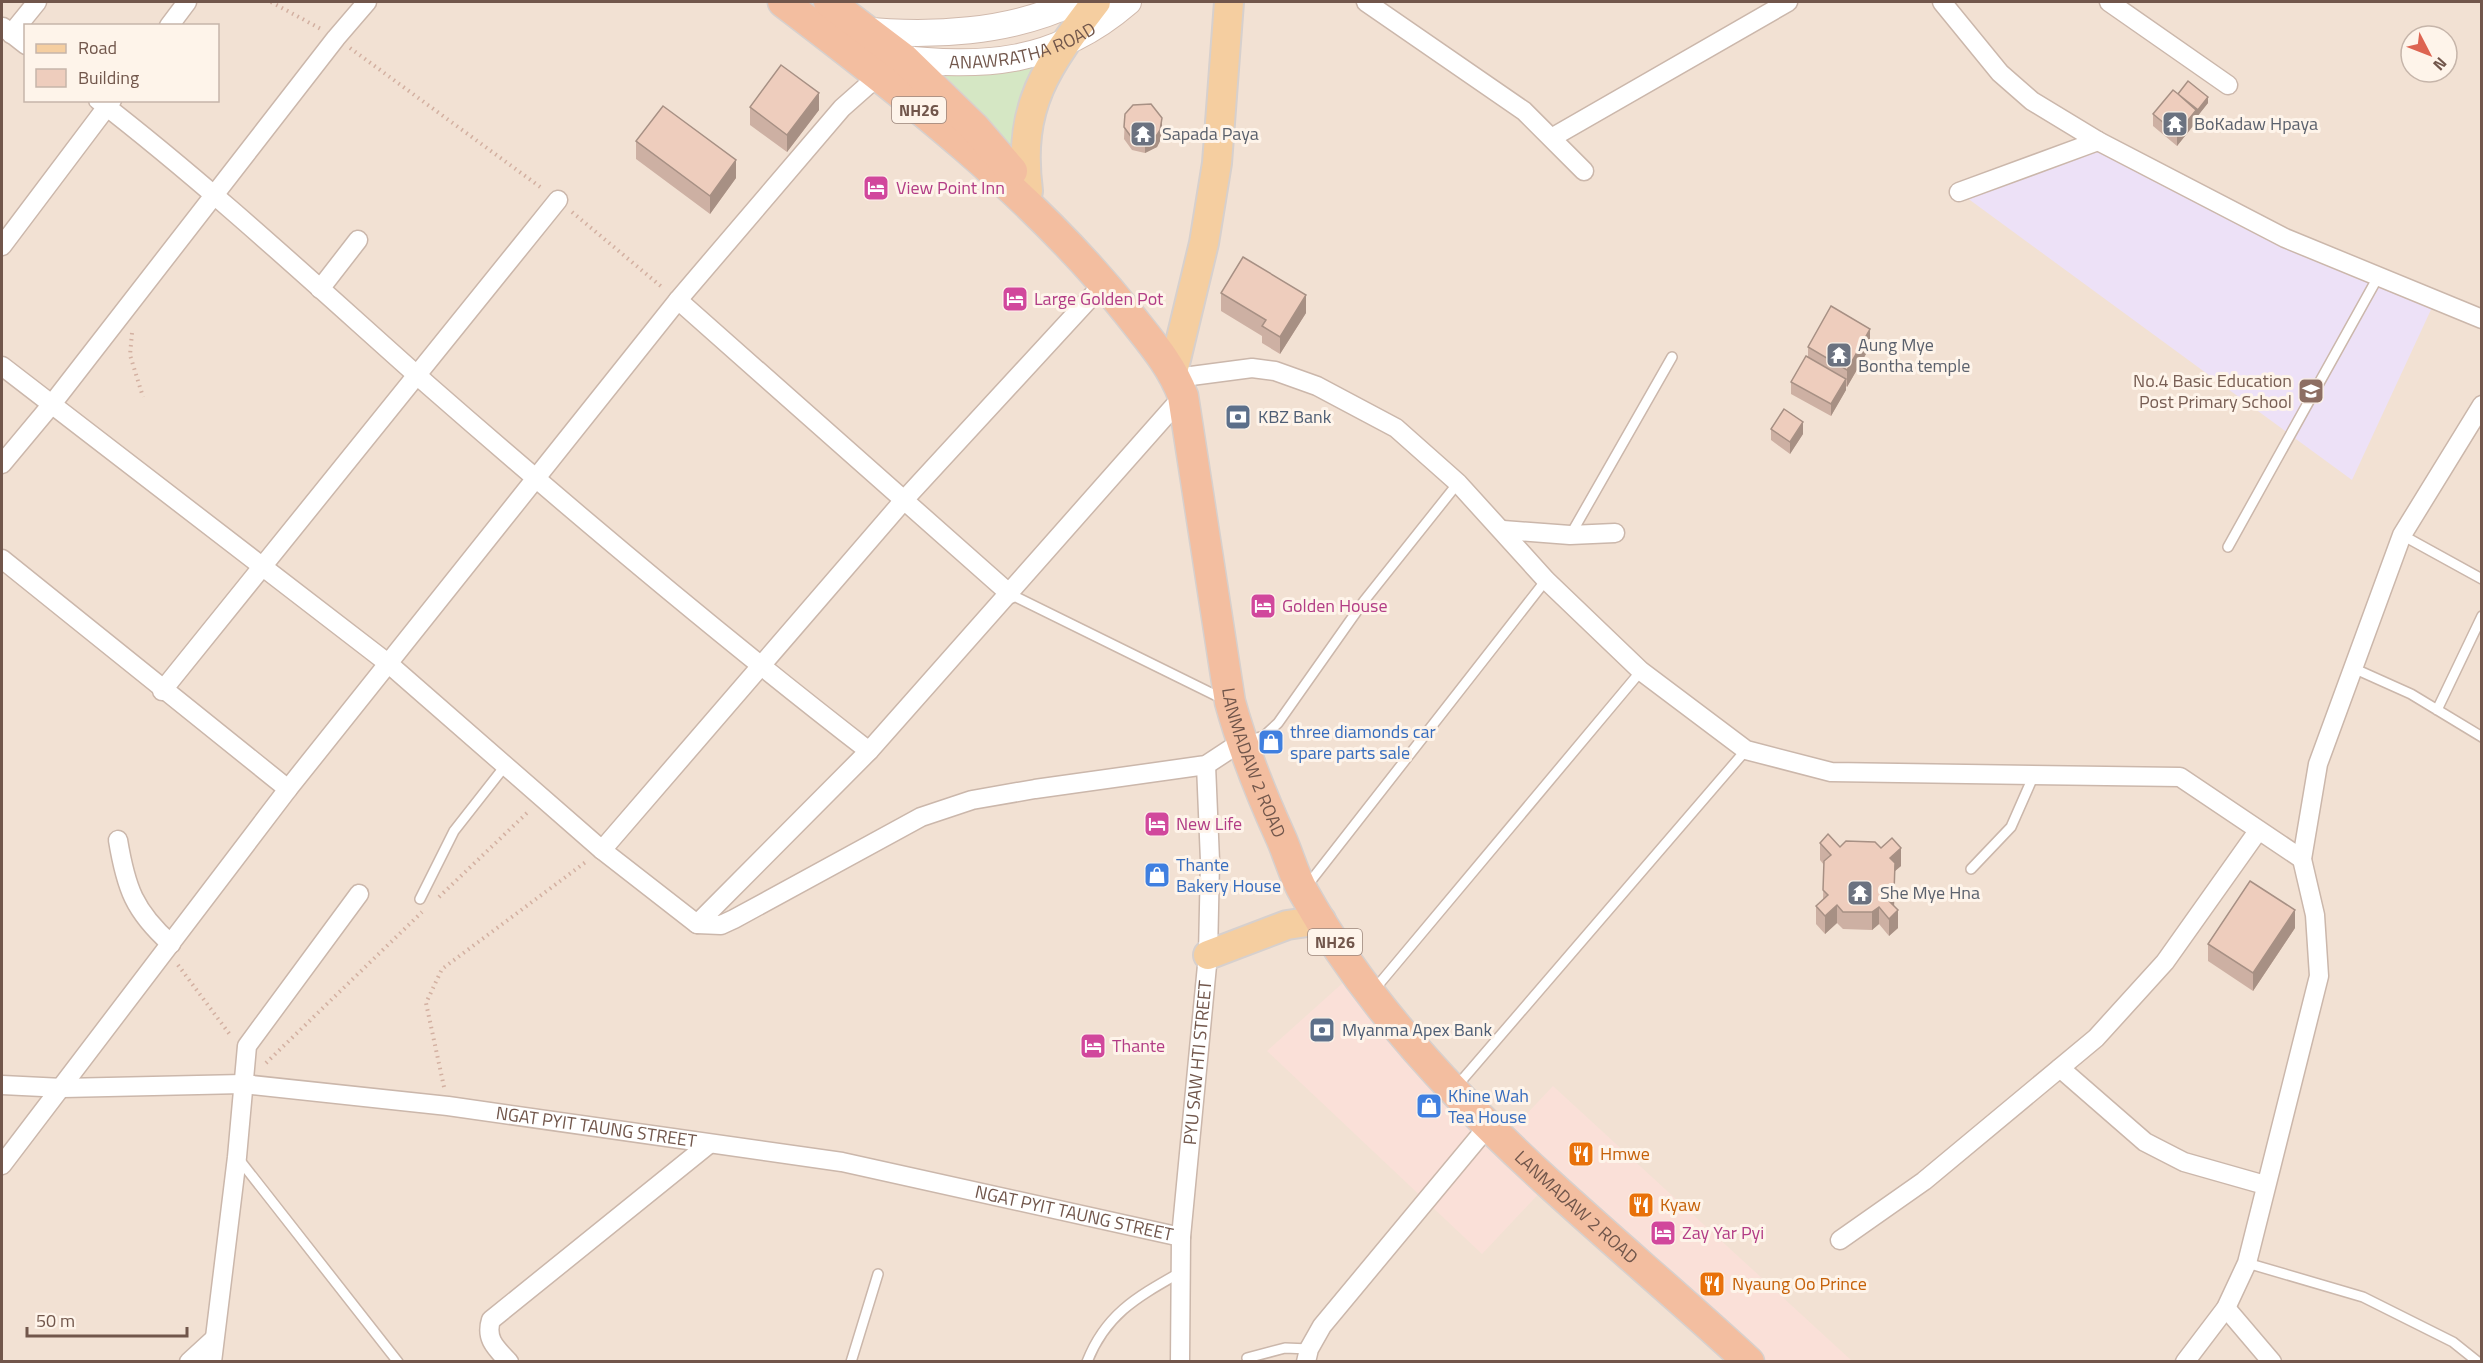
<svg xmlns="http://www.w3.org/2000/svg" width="2483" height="1363" font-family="'Titillium Web',sans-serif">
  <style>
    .residential { fill: #f2e1d3; fill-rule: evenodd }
    .commercial { fill: #fae0d8 }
    .education { fill: #ede1f7 }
    .green { fill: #d5e7c4 }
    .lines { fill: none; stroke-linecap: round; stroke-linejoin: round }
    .service-casing { stroke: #cbb7ab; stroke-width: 12 }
    .minor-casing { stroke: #cbb7ab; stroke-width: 21 }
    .secondary-casing { stroke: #d0b9ac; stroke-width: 28 }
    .primary-casing { stroke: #d7d0cd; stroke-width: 32 }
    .trunk-casing { stroke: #d7d0cd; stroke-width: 33 }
    .path { stroke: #d3b0a1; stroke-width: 4; stroke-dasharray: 1.5 4.5; stroke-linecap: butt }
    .service { stroke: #fff; stroke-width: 9 }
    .minor { stroke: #fff; stroke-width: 18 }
    .secondary { stroke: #fff; stroke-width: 26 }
    .primary { stroke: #f5cea0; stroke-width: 28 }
    .trunk { stroke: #f3bea0; stroke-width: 30 }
    .wall { fill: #cdb0a3 }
    .shaded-wall { fill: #a79084 }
    .building { fill: #eecdbd; stroke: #a79084; stroke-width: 1.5 }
    .labels { text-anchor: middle; stroke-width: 6; stroke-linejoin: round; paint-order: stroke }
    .shield { fill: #fef4ea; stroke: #9b857b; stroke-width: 1.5 }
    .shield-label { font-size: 16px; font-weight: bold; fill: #71564b }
    .street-label { font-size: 18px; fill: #71564b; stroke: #fef4ea }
    .worship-label { font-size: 18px; fill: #5b616d; stroke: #fef4ea; text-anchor: start }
    .hotel-label { font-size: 18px; fill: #b23c85; stroke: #fef4ea; text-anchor: start }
    .education-label { font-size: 18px; fill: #785e54; stroke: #fef4ea; text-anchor: end }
    .service-label { font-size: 18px; fill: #4e5e75; stroke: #fef4ea; text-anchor: start }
    .shop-label { font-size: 18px; fill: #366cbe; stroke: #fef4ea; text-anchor: start }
    .food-label { font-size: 18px; fill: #c56008; stroke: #fef4ea; text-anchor: start }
  </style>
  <rect width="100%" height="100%" fill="#fbf0e4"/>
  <path class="residential" d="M 2,2 L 2481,2 L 2481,1361 L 2,1361 ZM 26,26 L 218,26 L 218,100 L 26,100 ZM 2411,36 L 2447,36 L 2447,72 L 2411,72 Z"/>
  <path class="commercial" d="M 1355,972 L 1501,1141 L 1553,1086 L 1852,1361 L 1739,1361 L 1546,1186 L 1482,1254 L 1267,1051 Z"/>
  <path class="education" d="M 2098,141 L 2435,301 L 2352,480 L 1959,192 Z"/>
  <path class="green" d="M 1037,62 L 1016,153 L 994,125 L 943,74 Z"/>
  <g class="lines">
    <g class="service-casing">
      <path id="service" d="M 1571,534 L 1672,357
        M 2402,535 L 2482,579
        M 2228,547 L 2378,277
        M 1010,594 L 1223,699
        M 2353,668 L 2411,694 L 2482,737
        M 2437,710 L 2482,616
        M 1246,741 L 1264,736 L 1278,723 L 1364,601 L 1458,483
        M 1971,869 L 2011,827 L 2033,777
        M 1306,887 L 1546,580
        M 420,899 L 454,831 L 505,766
        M 1374,990 L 1641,671
        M 1456,1087 L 1746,750
        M 238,1158 L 398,1362
        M 2247,1263 L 2363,1297 L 2453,1342 L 2478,1362
        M 1247,1358 L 1285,1348 L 1309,1349
        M 851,1362 L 878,1274
        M 1087,1362 C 1106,1313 1139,1296 1181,1272"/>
    </g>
    <g class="minor-casing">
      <g id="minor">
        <path d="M 1366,2 L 1524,111 L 1584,171"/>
        <path d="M 1942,2 L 2000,73 L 2032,101 L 2098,141 L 2285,238 L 2482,319"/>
        <path d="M 2109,2 L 2228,85"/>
        <path d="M 169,26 L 187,2"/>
        <path d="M 3,27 L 26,45"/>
        <path d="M 11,34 L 37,2"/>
        <path d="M 98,100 C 213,189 320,289 428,385 C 572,511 718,634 869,751"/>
        <path d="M 1553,137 L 1788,2"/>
        <path d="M 1959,192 L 2098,141"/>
        <path d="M 2,246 L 112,100"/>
        <path d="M 320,289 L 358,240"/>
        <path d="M 678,300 L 1010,594"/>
        <path d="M 2,366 L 389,664 L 602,850 L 697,924 L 869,751 L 1183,396"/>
        <path d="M 1176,378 L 1252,368 L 1275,371 L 1317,386 L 1396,428 L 1458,483 L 1546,580 L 1641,671 L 1746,750 L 1831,772 L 2180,777 L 2302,859"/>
        <path d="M 2,464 L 52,404 L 336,38 L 367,2"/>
        <path d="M 1503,530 L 1570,535 L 1615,533"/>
        <path d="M 2,559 L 288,789"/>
        <path d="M 162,691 L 558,200"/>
        <path d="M 118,840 C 126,888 134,911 171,944"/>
        <path d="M 602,850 L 904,500 L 1104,283"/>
        <path d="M 697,924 L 721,925 L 734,919 L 921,817 L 972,800 L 1035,789 L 1206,765 L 1241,742"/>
        <path d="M 2060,1068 L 2145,1142 L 2184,1162 L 2265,1185"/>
        <path id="s1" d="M 2,1085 L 63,1088 L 243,1084 L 448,1106 L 842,1162 L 1181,1237"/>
        <path d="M 2,1165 L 288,789 L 678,300 L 842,108 L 885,70"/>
        <path d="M 1840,1240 L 1924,1181 L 2096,1038 L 2165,962 L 2258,831"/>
        <path d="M 2226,1308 L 2272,1362"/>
        <path d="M 189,1362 L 213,1340"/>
        <path d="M 212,1362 L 237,1157 L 247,1046 L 359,894"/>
        <path d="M 509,1362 C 496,1348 485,1339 491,1320 L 709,1144"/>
        <path id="s2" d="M 1180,1362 L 1181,1237 L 1208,955 L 1210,861 L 1206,765"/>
        <path d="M 1306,1362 L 1309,1349 L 1322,1326 L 1489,1125"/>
        <path d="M 2185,1362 L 2226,1308 L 2247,1263 L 2319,976 L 2315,915 L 2302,859 L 2318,764 L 2402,535 L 2482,405"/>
      </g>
    </g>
    <g class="secondary-casing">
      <g id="secondary">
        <path d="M 860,30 C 930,37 1010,33 1074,2"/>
        <path id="s3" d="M 891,58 C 984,68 1055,65 1128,2"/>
      </g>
    </g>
    <g class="primary-casing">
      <path id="primary" d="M 1028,191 C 1017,105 1047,66 1096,2
        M 1173,372 L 1204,243 L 1217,163 L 1229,2
        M 1208,955 L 1287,925 L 1321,920"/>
    </g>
    <g class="trunk-casing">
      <g id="trunk">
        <path id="s4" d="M 783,2 C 903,93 1034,195 1128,313 C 1149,340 1171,364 1183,396 L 1230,702 C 1243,749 1261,794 1281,838 C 1289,856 1294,876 1304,893 C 1411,1084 1590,1215 1749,1362"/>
        <path d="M 829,2 L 904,59 L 975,128 L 1012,171"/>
      </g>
    </g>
    <path class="path" d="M 271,2 L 321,29
      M 350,48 L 543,189
      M 572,212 L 663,288
      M 132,333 L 130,355 L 143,397
      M 439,897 L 529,811
      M 178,965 L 231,1036
      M 266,1063 L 422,912
      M 444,1087 L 426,1003 L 442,969 L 587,861"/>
    <use href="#service" class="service"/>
    <use href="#minor" class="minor"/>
    <use href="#secondary" class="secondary"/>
    <use href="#primary" class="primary"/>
    <use href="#trunk" class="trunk"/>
  </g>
  <path class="wall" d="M 2178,94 L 2208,103 L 2197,116 L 2197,121 L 2177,146 L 2153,126 L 2153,114 Z
    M 750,107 L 819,110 L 787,152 L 750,125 Z
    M 1125,114 L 1162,130 L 1160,141 L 1157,147 L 1145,153 L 1132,150 L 1124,139 Z
    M 636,141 L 736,178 L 710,214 L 636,159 Z
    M 1221,293 L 1306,313 L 1280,354 L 1262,343 L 1262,336 L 1221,311 Z
    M 1808,347 L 1870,347 L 1847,387 L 1846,386 L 1846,390 L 1831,416 L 1791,394 L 1791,382 L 1808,357 Z
    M 1771,429 L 1803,434 L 1790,454 L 1771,440 Z
    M 1820,843 L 1840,847 L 1881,848 L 1901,866 L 1895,871 L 1894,906 L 1898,928 L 1889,936 L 1879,924 L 1872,930 L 1843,929 L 1837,923 L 1825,934 L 1816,924 L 1816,906 L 1823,900 L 1824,865 L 1820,860 Z
    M 2295,928 L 2253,991 L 2208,961 L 2208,944 Z"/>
  <path class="shaded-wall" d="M 819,93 L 819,110 L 787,152 L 787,135 Z
    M 2208,97 L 2208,103 L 2197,117 L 2197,111 Z
    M 2197,109 L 2197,121 L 2177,146 L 2177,134 Z
    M 1162,118 L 1162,130 L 1160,141 L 1157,147 L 1145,153 L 1145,141 Z
    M 736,160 L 736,178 L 710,214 L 710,196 Z
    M 1306,295 L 1306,313 L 1280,354 L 1280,337 Z
    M 1870,329 L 1870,347 L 1847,387 L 1847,370 Z
    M 1846,379 L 1846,390 L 1831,416 L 1831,404 Z
    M 1803,422 L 1803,434 L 1790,454 L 1790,442 Z
    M 1901,848 L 1901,866 L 1895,871 L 1894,910 L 1887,899 L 1890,858 Z
    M 1837,905 L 1837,923 L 1825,934 L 1825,916 Z
    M 1879,907 L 1879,924 L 1872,930 L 1872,912 Z
    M 1898,910 L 1898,928 L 1889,936 L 1889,919 Z
    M 2295,910 L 2295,928 L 2253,991 L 2253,973 Z"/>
  <path class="building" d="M 781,65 L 819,93 L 787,135 L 750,107 Z
    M 2188,81 L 2208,97 L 2197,111 L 2178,94 Z
    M 2173,90 L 2197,109 L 2177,134 L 2153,114 Z
    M 1151,104 L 1162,118 L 1160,130 L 1157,135 L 1145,141 L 1132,138 L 1124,127 L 1125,114 L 1133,105 Z
    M 663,106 L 736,160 L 710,196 L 636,141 Z
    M 1243,257 L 1306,295 L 1280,337 L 1262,326 L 1266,320 L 1221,293 Z
    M 1831,306 L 1870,329 L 1847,370 L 1808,347 Z
    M 1806,356 L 1846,379 L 1831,404 L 1791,382 Z
    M 1784,409 L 1803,422 L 1790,442 L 1771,429 Z
    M 1828,834 L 1840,847 L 1846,841 L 1875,842 L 1881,848 L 1892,838 L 1901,848 L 1890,858 L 1895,863 L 1894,893 L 1887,899 L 1898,910 L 1889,919 L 1879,907 L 1872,912 L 1843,912 L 1837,905 L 1825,916 L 1816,906 L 1828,895 L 1823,890 L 1824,861 L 1831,855 L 1820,843 Z
    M 2250,881 L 2295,910 L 2253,973 L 2208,944 Z"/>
  <defs>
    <g id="temple-square" transform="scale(1.35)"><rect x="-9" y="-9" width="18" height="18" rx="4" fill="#6b7280" stroke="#fef4ea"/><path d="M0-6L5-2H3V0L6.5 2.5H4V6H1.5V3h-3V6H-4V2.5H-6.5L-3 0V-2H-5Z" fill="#fff"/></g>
    <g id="hotel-square" transform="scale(1.35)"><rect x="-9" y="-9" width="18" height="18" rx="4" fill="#d1479c" stroke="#fef4ea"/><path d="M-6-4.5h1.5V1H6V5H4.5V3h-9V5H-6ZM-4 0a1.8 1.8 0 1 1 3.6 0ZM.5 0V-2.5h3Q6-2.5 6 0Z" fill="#fff"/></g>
    <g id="school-square" transform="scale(1.35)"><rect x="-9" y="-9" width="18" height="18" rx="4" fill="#8d6e63" stroke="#fef4ea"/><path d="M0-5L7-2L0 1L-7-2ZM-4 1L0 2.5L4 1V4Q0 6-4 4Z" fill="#fff"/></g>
    <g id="bank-square" transform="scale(1.35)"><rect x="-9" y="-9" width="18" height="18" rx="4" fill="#5c6f8a" stroke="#fef4ea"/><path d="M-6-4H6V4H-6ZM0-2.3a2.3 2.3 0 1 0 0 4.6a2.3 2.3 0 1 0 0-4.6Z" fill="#fff"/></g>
    <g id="shop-square" transform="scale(1.35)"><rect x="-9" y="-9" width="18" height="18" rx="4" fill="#3f7fe0" stroke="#fef4ea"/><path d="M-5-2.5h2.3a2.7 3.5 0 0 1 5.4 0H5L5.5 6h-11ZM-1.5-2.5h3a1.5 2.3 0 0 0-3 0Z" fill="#fff"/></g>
    <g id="restaurant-square" transform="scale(1.35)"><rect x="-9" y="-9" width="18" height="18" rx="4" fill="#e8710a" stroke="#fef4ea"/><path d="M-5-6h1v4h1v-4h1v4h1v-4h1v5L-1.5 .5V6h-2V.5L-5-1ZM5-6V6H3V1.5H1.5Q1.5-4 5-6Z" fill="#fff"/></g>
  </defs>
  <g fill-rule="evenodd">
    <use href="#temple-square" x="2175" y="124"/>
    <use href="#temple-square" x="1143" y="134"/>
    <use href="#hotel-square" x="876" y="188"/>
    <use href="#hotel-square" x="1015" y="299"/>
    <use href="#temple-square" x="1839" y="355"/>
    <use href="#school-square" x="2311" y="391"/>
    <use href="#bank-square" x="1238" y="417"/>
    <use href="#hotel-square" x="1263" y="606"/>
    <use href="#shop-square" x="1271" y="742"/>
    <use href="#hotel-square" x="1157" y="824"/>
    <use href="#shop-square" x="1157" y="875"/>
    <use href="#temple-square" x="1860" y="893"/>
    <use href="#bank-square" x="1322" y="1030"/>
    <use href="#hotel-square" x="1093" y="1046"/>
    <use href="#shop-square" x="1429" y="1106"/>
    <use href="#restaurant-square" x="1581" y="1154"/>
    <use href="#restaurant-square" x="1641" y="1205"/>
    <use href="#hotel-square" x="1663" y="1233"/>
    <use href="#restaurant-square" x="1712" y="1284"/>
  </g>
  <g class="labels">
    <g class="shield">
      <rect x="892" y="97" width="54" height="26" rx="4.5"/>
      <rect x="1308" y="929" width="54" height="26" rx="4.5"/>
    </g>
    <g class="shield-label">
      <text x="919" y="116">NH26</text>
      <text x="1335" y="948">NH26</text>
    </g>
    <g class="street-label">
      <text dy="6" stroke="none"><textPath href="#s3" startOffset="134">ANAWRATHA ROAD</textPath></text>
      <text dy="6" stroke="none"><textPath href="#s4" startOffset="940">LANMADAW 2 ROAD</textPath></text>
      <text dy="6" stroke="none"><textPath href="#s2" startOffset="300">PYU SAW HTI STREET</textPath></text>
      <text dy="6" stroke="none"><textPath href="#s1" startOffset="597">NGAT PYIT TAUNG STREET</textPath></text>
      <text dy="6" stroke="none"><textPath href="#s4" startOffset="1498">LANMADAW 2 ROAD</textPath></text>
      <text dy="6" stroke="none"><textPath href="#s1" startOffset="1083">NGAT PYIT TAUNG STREET</textPath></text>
    </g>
    <g class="worship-label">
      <text x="2194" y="130">BoKadaw Hpaya</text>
      <text x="1162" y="140">Sapada Paya</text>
      <text x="1858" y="351">Aung Mye<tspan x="1858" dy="21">Bontha temple</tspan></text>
      <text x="1880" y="899">She Mye Hna</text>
    </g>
    <g class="hotel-label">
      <text x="896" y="194">View Point Inn</text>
      <text x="1034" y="305">Large Golden Pot</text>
      <text x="1282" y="612">Golden House</text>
      <text x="1176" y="830">New Life</text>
      <text x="1112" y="1052">Thante</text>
      <text x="1682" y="1239">Zay Yar Pyi</text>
    </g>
    <g class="education-label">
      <text x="2292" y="387">No.4 Basic Education<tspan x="2292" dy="21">Post Primary School</tspan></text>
    </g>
    <g class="service-label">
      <text x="1258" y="423">KBZ Bank</text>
      <text x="1342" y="1036">Myanma Apex Bank</text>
    </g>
    <g class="shop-label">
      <text x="1290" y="738">three diamonds car<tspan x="1290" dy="21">spare parts sale</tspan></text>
      <text x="1176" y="871">Thante<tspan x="1176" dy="21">Bakery House</tspan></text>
      <text x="1448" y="1102">Khine Wah<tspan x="1448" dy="21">Tea House</tspan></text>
    </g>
    <g class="food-label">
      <text x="1600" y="1160">Hmwe</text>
      <text x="1660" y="1211">Kyaw</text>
      <text x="1732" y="1290">Nyaung Oo Prince</text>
    </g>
  </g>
  <rect width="2483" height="1363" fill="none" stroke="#71564b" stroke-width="6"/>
  <rect x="24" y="24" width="195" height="78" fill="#fef4ea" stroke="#c6b5aa" stroke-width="1.5"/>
  <rect x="36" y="44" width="30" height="9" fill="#f5cea0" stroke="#c6b5aa" stroke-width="1.5"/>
  <text x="78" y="54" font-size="18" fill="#71564b">Road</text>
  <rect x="36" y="69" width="30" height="18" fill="#eecdbd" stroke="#c6b5aa" stroke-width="1.5"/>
  <text x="78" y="84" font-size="18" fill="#71564b">Building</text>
  <g transform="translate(2429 54) rotate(132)"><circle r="28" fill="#fef4ea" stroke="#c6b5aa" stroke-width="1.5"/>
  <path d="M0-4.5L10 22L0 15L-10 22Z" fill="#dd6451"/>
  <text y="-9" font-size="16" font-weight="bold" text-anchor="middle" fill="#71564b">N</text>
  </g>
  <path d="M27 1327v9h160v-9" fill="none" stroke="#71564b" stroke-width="3"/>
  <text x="36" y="1327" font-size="18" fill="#71564b" stroke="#fef4ea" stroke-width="4.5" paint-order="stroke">50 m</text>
</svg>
